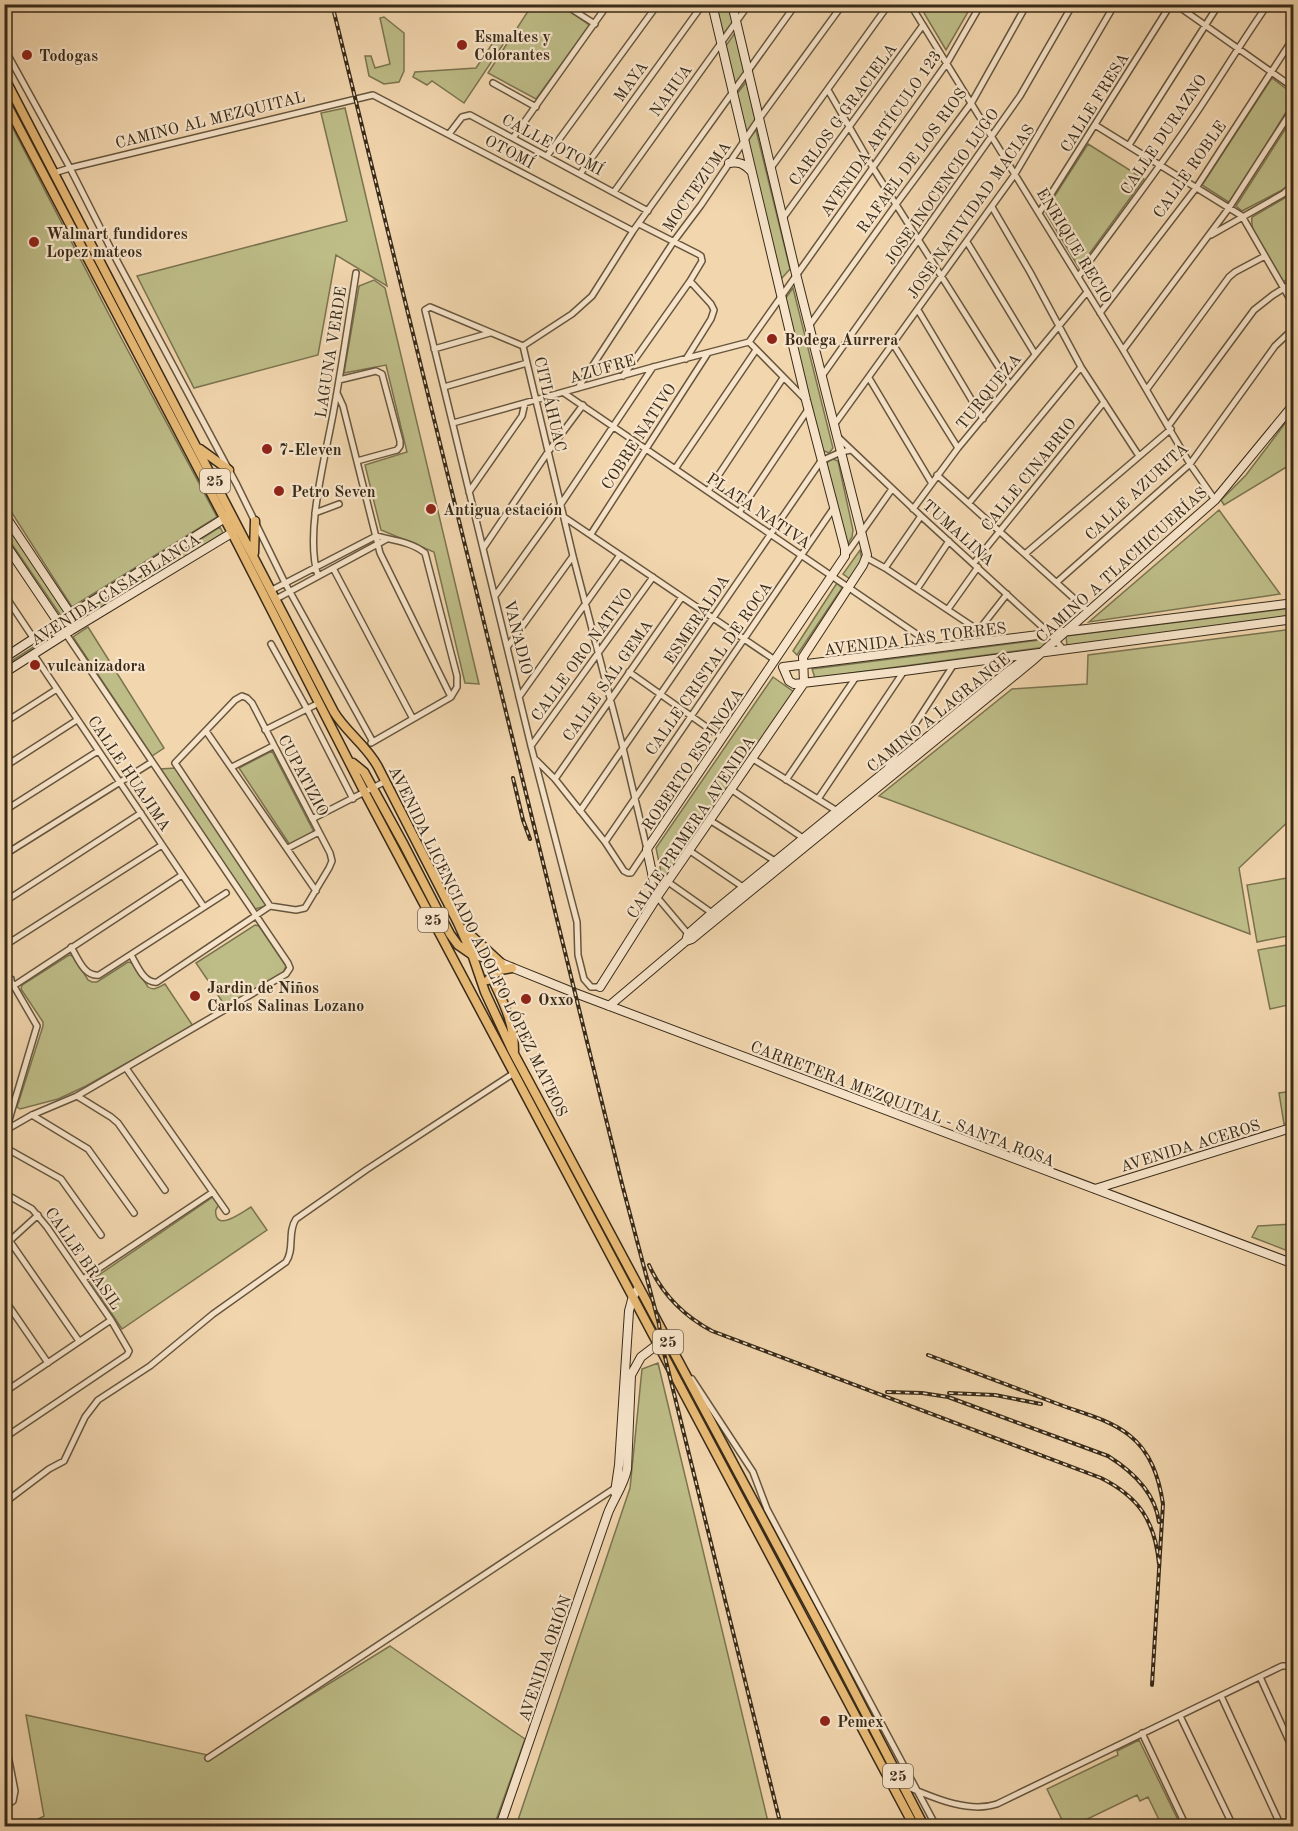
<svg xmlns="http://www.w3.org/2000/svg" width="1298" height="1831" font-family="'Old Standard TT',serif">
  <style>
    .green { fill: #bebd88; stroke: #7b7450; stroke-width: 1.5 }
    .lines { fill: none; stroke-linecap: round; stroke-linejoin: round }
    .street-casing { stroke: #66563e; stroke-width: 8 }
    .secondary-casing { stroke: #382b19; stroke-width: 10 }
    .primary-casing { stroke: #382b19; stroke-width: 11 }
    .street { stroke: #f7e4ca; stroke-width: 5 }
    .secondary { stroke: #f7e4ca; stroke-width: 8 }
    .primary { stroke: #e9bb77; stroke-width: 8 }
    .rail-casing { stroke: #382b19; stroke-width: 4 }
    .rail { stroke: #f7e4ca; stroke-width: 1.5; stroke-dasharray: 4.5; stroke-linecap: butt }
    .poi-dot { fill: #8f2418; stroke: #f7e4ca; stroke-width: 2 }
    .labels { text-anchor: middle; stroke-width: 4.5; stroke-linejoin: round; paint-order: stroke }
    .shield { fill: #f7e4ca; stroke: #71624e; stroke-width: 1.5 }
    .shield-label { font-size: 15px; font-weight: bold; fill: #382b19 }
    .poi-label { font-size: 16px; font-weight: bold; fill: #382b19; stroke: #f7e4ca; text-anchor: start }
    .street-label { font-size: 16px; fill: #382b19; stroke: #f7e4ca }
  </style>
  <rect width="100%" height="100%" fill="#f2d6ae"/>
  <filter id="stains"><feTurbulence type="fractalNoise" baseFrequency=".00333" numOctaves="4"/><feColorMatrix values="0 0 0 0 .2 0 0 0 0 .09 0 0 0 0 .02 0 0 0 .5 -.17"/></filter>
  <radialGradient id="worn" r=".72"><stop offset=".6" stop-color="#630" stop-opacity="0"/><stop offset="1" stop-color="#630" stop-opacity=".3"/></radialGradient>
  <path class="green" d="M 929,4 L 950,5 L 968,12 L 946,50 L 924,13 Z
    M 532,5 L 565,5 L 566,9 L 588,24 L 589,26 L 536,99 L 488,73 Z
    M 715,5 L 728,5 L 733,22 L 723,35 Z
    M 384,17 L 404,33 L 404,71 L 399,82 L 384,84 L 369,76 L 365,56 L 371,56 L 375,68 L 390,64 L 380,18 Z
    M 735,33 L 745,72 L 735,86 L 725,47 Z
    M 498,35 L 506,40 L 464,103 L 432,81 L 427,85 L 413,77 L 415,72 L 476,68 Z
    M 1272,78 L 1293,94 L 1293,101 L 1230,203 L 1202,185 Z
    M 747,81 L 757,119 L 746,134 L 736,95 Z
    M 345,108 L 387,286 L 336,255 L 318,355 L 194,388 L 137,276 L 347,221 L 321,113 Z
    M 6,115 L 118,332 L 217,517 L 72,607 L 5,502 L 4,116 Z
    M 1293,117 L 1293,179 L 1288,187 L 1242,211 L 1236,206 Z
    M 756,130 L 790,269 L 782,278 L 779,276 L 746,142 Z
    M 1088,144 L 1144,179 L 1079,268 L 1045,211 Z
    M 1293,190 L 1293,276 L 1283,282 C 1273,265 1249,238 1252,217 L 1290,195 Z
    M 374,280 L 385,288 L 479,684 L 465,683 L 434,552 L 381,530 L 365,465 L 407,452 L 386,365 L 344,373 L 359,286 Z
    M 793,288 L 833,448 L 829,453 L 822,450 L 785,299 Z
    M 1293,413 L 1293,463 L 1224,505 L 1221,500 L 1246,475 Z
    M 833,459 L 838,461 L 853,530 L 852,537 L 847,545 L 826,465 L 829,460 Z
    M 1219,510 L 1280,594 L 1089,622 Z
    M 4,514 L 66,610 L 61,616 L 5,534 Z
    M 220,527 L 223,533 L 89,618 L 86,611 Z
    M 860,550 L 862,560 L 850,579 L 843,574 Z
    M 837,583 L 842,588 L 797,655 L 793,651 Z
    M 1293,608 L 1293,616 L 1067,646 L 1066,636 Z
    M 88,627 L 164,748 L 152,756 L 73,637 Z
    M 1293,629 L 1293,817 L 1239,868 L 1250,934 L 879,796 L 1012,689 L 1087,684 L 1088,655 Z
    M 59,631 L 60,634 L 5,670 L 5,665 Z
    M 1047,639 L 1046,647 L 815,678 L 812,669 Z
    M 773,677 L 794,692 L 663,882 L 656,848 Z
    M 272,751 L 314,832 L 290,845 L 239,768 Z
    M 176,768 L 267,904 L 266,906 L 255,909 L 160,769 Z
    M 1293,877 L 1293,935 L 1257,942 L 1247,885 Z
    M 255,925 L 259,926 L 286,966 L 283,973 L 226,1007 L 196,963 Z
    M 1293,944 L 1293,1004 L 1270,1009 L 1258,950 Z
    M 69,955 L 73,956 L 88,980 L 92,982 L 97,982 L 128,962 L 132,963 L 148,987 C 154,991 159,987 165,984 L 193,1026 L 86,1086 L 58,1099 L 20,1109 L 17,1107 L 43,1026 L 43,1022 L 21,989 L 22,985 Z
    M 1293,1091 L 1293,1121 L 1284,1124 L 1279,1093 Z
    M 213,1197 L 219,1205 C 216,1209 215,1210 216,1215 C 219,1230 244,1211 251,1207 L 267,1230 L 122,1329 L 90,1281 Z
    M 1293,1224 L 1293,1253 L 1252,1237 L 1258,1226 Z
    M 658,1363 L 769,1826 L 516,1826 L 630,1488 L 642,1369 Z
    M 390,1646 L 525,1739 L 494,1826 L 25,1826 L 44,1816 L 26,1715 L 212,1756 Z
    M 1139,1740 L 1181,1826 L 1162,1826 L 1148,1797 L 1140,1801 L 1137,1795 L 1073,1826 L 1065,1826 L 1047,1789 L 1118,1755 L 1117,1751 Z"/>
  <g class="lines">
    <g class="street-casing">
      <path id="street" d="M 569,4 L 573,10 L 595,24
        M 910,4 L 1123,350 L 1190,464 L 1215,500
        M 1175,4 L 1294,88
        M 4,48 L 70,168 L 115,257 L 237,485 L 285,583 L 373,742
        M 493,83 L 536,107
        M 828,90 L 873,168 L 1010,385
        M 1095,125 L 1242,216 L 1294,306
        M 449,134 L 462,117 L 470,115 L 648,211
        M 513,138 L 608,4
        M 1129,145 L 1219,4
        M 547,156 L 658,4
        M 771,168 L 889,4
        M 54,173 L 70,168 L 373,95 L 633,231
        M 580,174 L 703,4
        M 614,192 L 749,4
        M 992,207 L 1030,272 L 1081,367 L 1139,456
        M 1039,213 L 1171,4
        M 783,218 L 923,25
        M 1211,235 L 1283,194 L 1294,184
        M 967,242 L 1035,354
        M 1078,277 C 1118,222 1159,169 1197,112 C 1221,76 1243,40 1268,4
        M 918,310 L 983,419
        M 1100,313 L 1196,188 L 1294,37
        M 809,326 L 897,203 L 972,102 L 1027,4
        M 749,342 L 947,63 L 981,4
        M 749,342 L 805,399
        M 893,344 L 958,448
        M 523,346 L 430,307 L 425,310 L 531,746 L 577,922 L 578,955 L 584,979 L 591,987 L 600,987
        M 523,346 L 573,556 L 623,748 L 647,849 L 631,873 L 628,873 L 624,871 L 605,842 L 555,779 L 536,760
        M 523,346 L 572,314 L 592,296 L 633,231 L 796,4
        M 434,349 L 490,333
        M 1123,350 L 1229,208 L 1294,107
        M 686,359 L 711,319 L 714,310 L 711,304 L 690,281
        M 623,376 L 690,281 L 702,261 L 701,256 L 698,254 L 639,224
        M 822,376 L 1020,96 L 1073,4
        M 869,378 L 931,482
        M 339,380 L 376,371 L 382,374 L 400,441 L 400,446 L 397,450 L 357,461
        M 444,387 L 527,363
        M 578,388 L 674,241 L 701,205 L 759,119 L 843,4
        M 1147,389 L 1229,277 L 1235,272 L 1265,256
        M 337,393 L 343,406 L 380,553 L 451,697
        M 564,393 L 937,648
        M 453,423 L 653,367 L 749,342
        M 834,425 L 1015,174 L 1115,4
        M 1169,425 L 1254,310 L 1273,295 L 1294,282
        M 839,438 L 921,516 L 1050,634 L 1063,649
        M 675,469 L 756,350
        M 937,475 L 1089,612
        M 708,491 L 783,378
        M 469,492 L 522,416 L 525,403
        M 969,503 L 1081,367
        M 913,509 L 958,448 L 1087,292
        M 740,511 L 809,408
        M 315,513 L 339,504
        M 564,517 L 775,660
        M 591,534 L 708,353
        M 484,547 L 548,452 L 583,405
        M 1025,554 L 1171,429
        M 845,556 L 892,489
        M 867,558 L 885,568 L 993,640
        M 974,563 L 1104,402
        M 333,568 L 413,719
        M 885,568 L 921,516
        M 318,576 C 304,533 326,455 334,409 C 342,364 349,319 356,273
        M 1057,582 L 1190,464 L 1275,346 L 1294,328
        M 917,589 L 949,541
        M 272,590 L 376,536 C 392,540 412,542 425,553 L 457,676 L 457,687 L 451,697 L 371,743
        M 4,594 L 34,639
        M 495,596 L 561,504 L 653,367
        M 276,599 L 387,539
        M 948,609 L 978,567
        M 978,631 L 1007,594
        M 271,644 L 307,709 L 353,799
        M 508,646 L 573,556
        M 34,655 L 204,907
        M 629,672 L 722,738
        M 519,697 L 620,555
        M 4,723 L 57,689
        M 265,730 L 319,703
        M 206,731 L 316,891
        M 531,746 L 653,577
        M 753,759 L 837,811
        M 888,766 L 954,664
        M 4,767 L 77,720
        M 232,767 L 273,746
        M 555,779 L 682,597
        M 786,780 L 856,677
        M 732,790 L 803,838
        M 818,799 L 904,671
        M 4,811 L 98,751
        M 580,811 L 821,461 L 841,452 L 851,450
        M 312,819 L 386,781
        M 711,821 L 775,861 L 777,864
        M 605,842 L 833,509
        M 288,848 L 319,832
        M 690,851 L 743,887
        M 4,855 L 152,762
        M 668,882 L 712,913
        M 657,897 L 689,935
        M 4,902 L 141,813
        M 4,946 L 162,845
        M 71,947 C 78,958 84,977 99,975 L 226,893
        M 131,955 C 137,965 144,984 157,982 L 270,906 L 296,910 L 305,908 L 329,868 L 332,861 L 330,853 L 252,703 L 247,698 L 242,696 L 235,700 L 175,763 L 270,906
        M 4,969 L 37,1026 L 6,1130
        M 15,985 L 182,875
        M 4,998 L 11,979
        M 126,1068 L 226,1211
        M 77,1096 L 111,1117 L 118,1123 L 165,1190
        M 32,1115 L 88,1149 L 134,1213
        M 4,1131 L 32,1115 L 77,1096 L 286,974 L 290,968 L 288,963 L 66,634
        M 4,1147 L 61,1179 L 101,1235
        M 4,1193 L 32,1209 L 47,1227 L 111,1320 L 129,1351 L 127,1355 L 4,1438
        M 9,1240 L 79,1341
        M 4,1246 L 38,1215
        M 83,1279 L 213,1192
        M 4,1299 L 48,1363
        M 4,1366 L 9,1389 L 4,1398
        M 692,1379 L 753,1472 L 767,1509 L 936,1826
        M 9,1389 L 111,1320
        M 4,1503 L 49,1469 L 64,1461 L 85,1417 L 98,1400 L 150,1366 L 213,1314 L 286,1262 C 295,1249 287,1232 296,1219 L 366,1170 L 514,1073
        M 1260,1677 L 1294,1752
        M 1221,1696 L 1281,1826
        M 1180,1716 L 1233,1826
        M 1142,1733 L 1186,1826
        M 4,1735 L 15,1791 L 13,1801 L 4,1807
        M 208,1758 L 615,1488
        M 903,1785 C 930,1796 967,1814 997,1804 L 1282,1666 L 1294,1666
        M 1289,1826 L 1294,1820"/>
    </g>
    <g class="secondary-casing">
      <path id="secondary" d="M 732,4 L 796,274 L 867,555 L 863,565 L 803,657 L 804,683
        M 729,163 C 739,161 744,164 751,171
        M 4,514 L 71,615 L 70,631
        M 4,542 L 66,634
        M 1294,603 L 783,667 L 789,681 L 794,684 L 904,671 L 1294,619
        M 4,658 L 59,622 L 228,516
        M 4,673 L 70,631 L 235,531
        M 657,897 L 647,849 L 845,556 L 845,549 L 806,400 L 712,4
        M 686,941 L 688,934 L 712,913 L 1007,672 L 1021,662 L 1032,659
        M 472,954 L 501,963 L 575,993 L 1294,1264
        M 600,987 L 657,897 L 804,683
        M 609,1006 L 686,941 L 692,939 L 703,930 L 1031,662 L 1215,500 L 1294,404
        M 1095,1189 L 1294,1127
        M 615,1492 L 619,1465 L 629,1311 L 633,1296 L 639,1288
        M 500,1826 L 608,1513 C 614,1498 624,1485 627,1469 L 631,1375 L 641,1357 L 662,1341"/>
    </g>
    <g class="primary-casing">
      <path id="primary" d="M 4,77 L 334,712 C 346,732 367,746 378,767 L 458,923 L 472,954 L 485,992 L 512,1050 L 823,1631 L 924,1826
        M 4,99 L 232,533 L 365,793 L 914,1826
        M 200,449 L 229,470
        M 254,553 L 255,521
        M 353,763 L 364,772 L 404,845 L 450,934 L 458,945 L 471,954
        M 464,929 L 501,963
        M 491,976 C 503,1002 514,1021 514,1051
        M 488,980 L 500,970 L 512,968"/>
    </g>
    <use href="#street" class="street"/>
    <use href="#secondary" class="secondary"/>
    <use href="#primary" class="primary"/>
    <g class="rail-casing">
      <path id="rail" d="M 332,4 L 622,1184 L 659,1324 L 661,1341 L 781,1826
        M 513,778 L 523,820 L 530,839
        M 649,1265 C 662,1294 684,1316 712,1331 L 1101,1478 C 1139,1497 1155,1521 1159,1564
        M 928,1355 C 971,1371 1014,1387 1058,1404 C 1081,1413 1109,1419 1129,1435 C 1151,1452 1159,1478 1163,1504 L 1152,1685
        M 887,1392 L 922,1393 L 948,1397 L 1108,1456 C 1132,1471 1155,1492 1159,1522
        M 949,1393 L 995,1395 L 1041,1404"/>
    </g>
    <use href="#rail" class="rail"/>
  </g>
  <g class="poi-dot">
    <circle cx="462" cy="45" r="6"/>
    <circle cx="27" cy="55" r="6"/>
    <circle cx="34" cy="242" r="6"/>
    <circle cx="772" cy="339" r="6"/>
    <circle cx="267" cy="449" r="6"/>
    <circle cx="279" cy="491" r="6"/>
    <circle cx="431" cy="509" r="6"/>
    <circle cx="35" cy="665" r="6"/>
    <circle cx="195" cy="996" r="6"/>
    <circle cx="526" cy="999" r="6"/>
    <circle cx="825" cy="1721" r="6"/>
  </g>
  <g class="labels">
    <g class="shield">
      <rect x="200" y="469" width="30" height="24" rx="4.5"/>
      <rect x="418" y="908" width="30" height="24" rx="4.5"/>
      <rect x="653" y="1330" width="30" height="24" rx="4.5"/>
      <rect x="883" y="1764" width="30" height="24" rx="4.5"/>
    </g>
    <g class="shield-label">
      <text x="215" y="486">25</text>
      <text x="433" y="925">25</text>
      <text x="668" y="1347">25</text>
      <text x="898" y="1781">25</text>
    </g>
    <g class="poi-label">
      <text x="474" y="42">Esmaltes y<tspan x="474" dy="18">Colorantes</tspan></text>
      <text x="39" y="61">Todogas</text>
      <text x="46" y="239">Walmart fundidores<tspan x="46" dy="18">Lopez mateos</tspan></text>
      <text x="784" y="345">Bodega Aurrera</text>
      <text x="279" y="455">7-Eleven</text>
      <text x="291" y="497">Petro Seven</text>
      <text x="443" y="515">Antigua estación</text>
      <text x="47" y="671">vulcanizadora</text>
      <text x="207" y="993">Jardin de Niños<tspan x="207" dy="18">Carlos Salinas Lozano</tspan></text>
      <text x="538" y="1005">Oxxo</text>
      <text x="837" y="1727">Pemex</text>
    </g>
    <g class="street-label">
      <text transform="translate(630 81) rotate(-54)" y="6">MAYA</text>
      <text transform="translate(670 90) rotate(-54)" y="6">NAHUA</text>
      <text transform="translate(1094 102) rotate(-58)" y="6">CALLE FRESA</text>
      <text transform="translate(842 114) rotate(-54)" y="6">CARLOS G GRACIELA</text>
      <text transform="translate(210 119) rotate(-14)" y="6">CAMINO AL MEZQUITAL</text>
      <text transform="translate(880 133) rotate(-55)" y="6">AVENIDA ARTÍCULO 123</text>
      <text transform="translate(1163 134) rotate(-56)" y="6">CALLE DURAZNO</text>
      <text transform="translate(553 144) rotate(28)" y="6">CALLE OTOMÍ</text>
      <text transform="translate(510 151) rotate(28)" y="6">OTOMÍ</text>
      <text transform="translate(911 160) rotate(-54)" y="6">RAFAEL DE LOS RIOS</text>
      <text transform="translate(1189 169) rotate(-55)" y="6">CALLE ROBLE</text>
      <text transform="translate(696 186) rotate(-55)" y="6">MOCTEZUMA</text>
      <text transform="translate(941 186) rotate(-55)" y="6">JOSE INOCENCIO LUGO</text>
      <text transform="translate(970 211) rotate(-55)" y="6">JOSE NATIVIDAD MACIAS</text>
      <text transform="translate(1075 245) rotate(59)" y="6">ENRIQUE RECIO</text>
      <text transform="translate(330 352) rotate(-81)" y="6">LAGUNA VERDE</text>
      <text transform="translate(602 368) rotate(-16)" y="6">AZUFRE</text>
      <text transform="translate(988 391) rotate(-51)" y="6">TURQUEZA</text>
      <text transform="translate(551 404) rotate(77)" y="6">CITLÁHUAC</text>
      <text transform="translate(638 436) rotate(-57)" y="6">COBRE NATIVO</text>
      <text transform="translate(1028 474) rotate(-51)" y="6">CALLE CINABRIO</text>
      <text transform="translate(1136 491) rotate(-43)" y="6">CALLE AZURITA</text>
      <text transform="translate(759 510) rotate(34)" y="6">PLATA NATIVA</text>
      <text transform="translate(959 532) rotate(42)" y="6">TUMALINA</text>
      <text transform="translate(1121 564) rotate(-42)" y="6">CAMINO A TLACHICUERÍAS</text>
      <text transform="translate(115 589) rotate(-32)" y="6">AVENIDA CASA BLANCA</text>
      <text transform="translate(696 619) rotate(-56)" y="6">ESMERALDA</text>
      <text transform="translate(519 637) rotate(76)" y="6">VANADIO</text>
      <text transform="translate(915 638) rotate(-7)" y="6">AVENIDA LAS TORRES</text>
      <text transform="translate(581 654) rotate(-54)" y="6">CALLE ORO NATIVO</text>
      <text transform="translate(708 668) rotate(-55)" y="6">CALLE CRISTAL DE ROCA</text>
      <text transform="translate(607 680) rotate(-55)" y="6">CALLE SAL GEMA</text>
      <text transform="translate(938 712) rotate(-39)" y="6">CAMINO A LAGRANGE</text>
      <text transform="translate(692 759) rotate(-56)" y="6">ROBERTO ESPINOZA</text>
      <text transform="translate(130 773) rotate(56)" y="6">CALLE HUAJIMA</text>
      <text transform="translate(304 775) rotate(62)" y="6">CUPATIZIO</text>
      <text transform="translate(690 827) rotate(-56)" y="6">CALLE PRIMERA AVENIDA</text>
      <text transform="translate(479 941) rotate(64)" y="6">AVENIDA LICENCIADO ADOLFO LÓPEZ MATEOS</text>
      <text transform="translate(903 1103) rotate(21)" y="6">CARRETERA MEZQUITAL - SANTA ROSA</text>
      <text transform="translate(1190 1145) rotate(-17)" y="6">AVENIDA ACEROS</text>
      <text transform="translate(84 1258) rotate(55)" y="6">CALLE BRASIL</text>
      <text transform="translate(544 1658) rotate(-71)" y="6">AVENIDA ORIÓN</text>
    </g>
  </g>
  <rect width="1298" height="1831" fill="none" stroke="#f2d6ae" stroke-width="24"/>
  <rect x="6" y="6" width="1286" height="1819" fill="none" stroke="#382b19" stroke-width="3"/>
  <rect x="12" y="12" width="1274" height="1807" fill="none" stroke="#382b19" stroke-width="1.5"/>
  <rect width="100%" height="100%" filter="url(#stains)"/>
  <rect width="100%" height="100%" fill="url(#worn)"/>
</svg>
